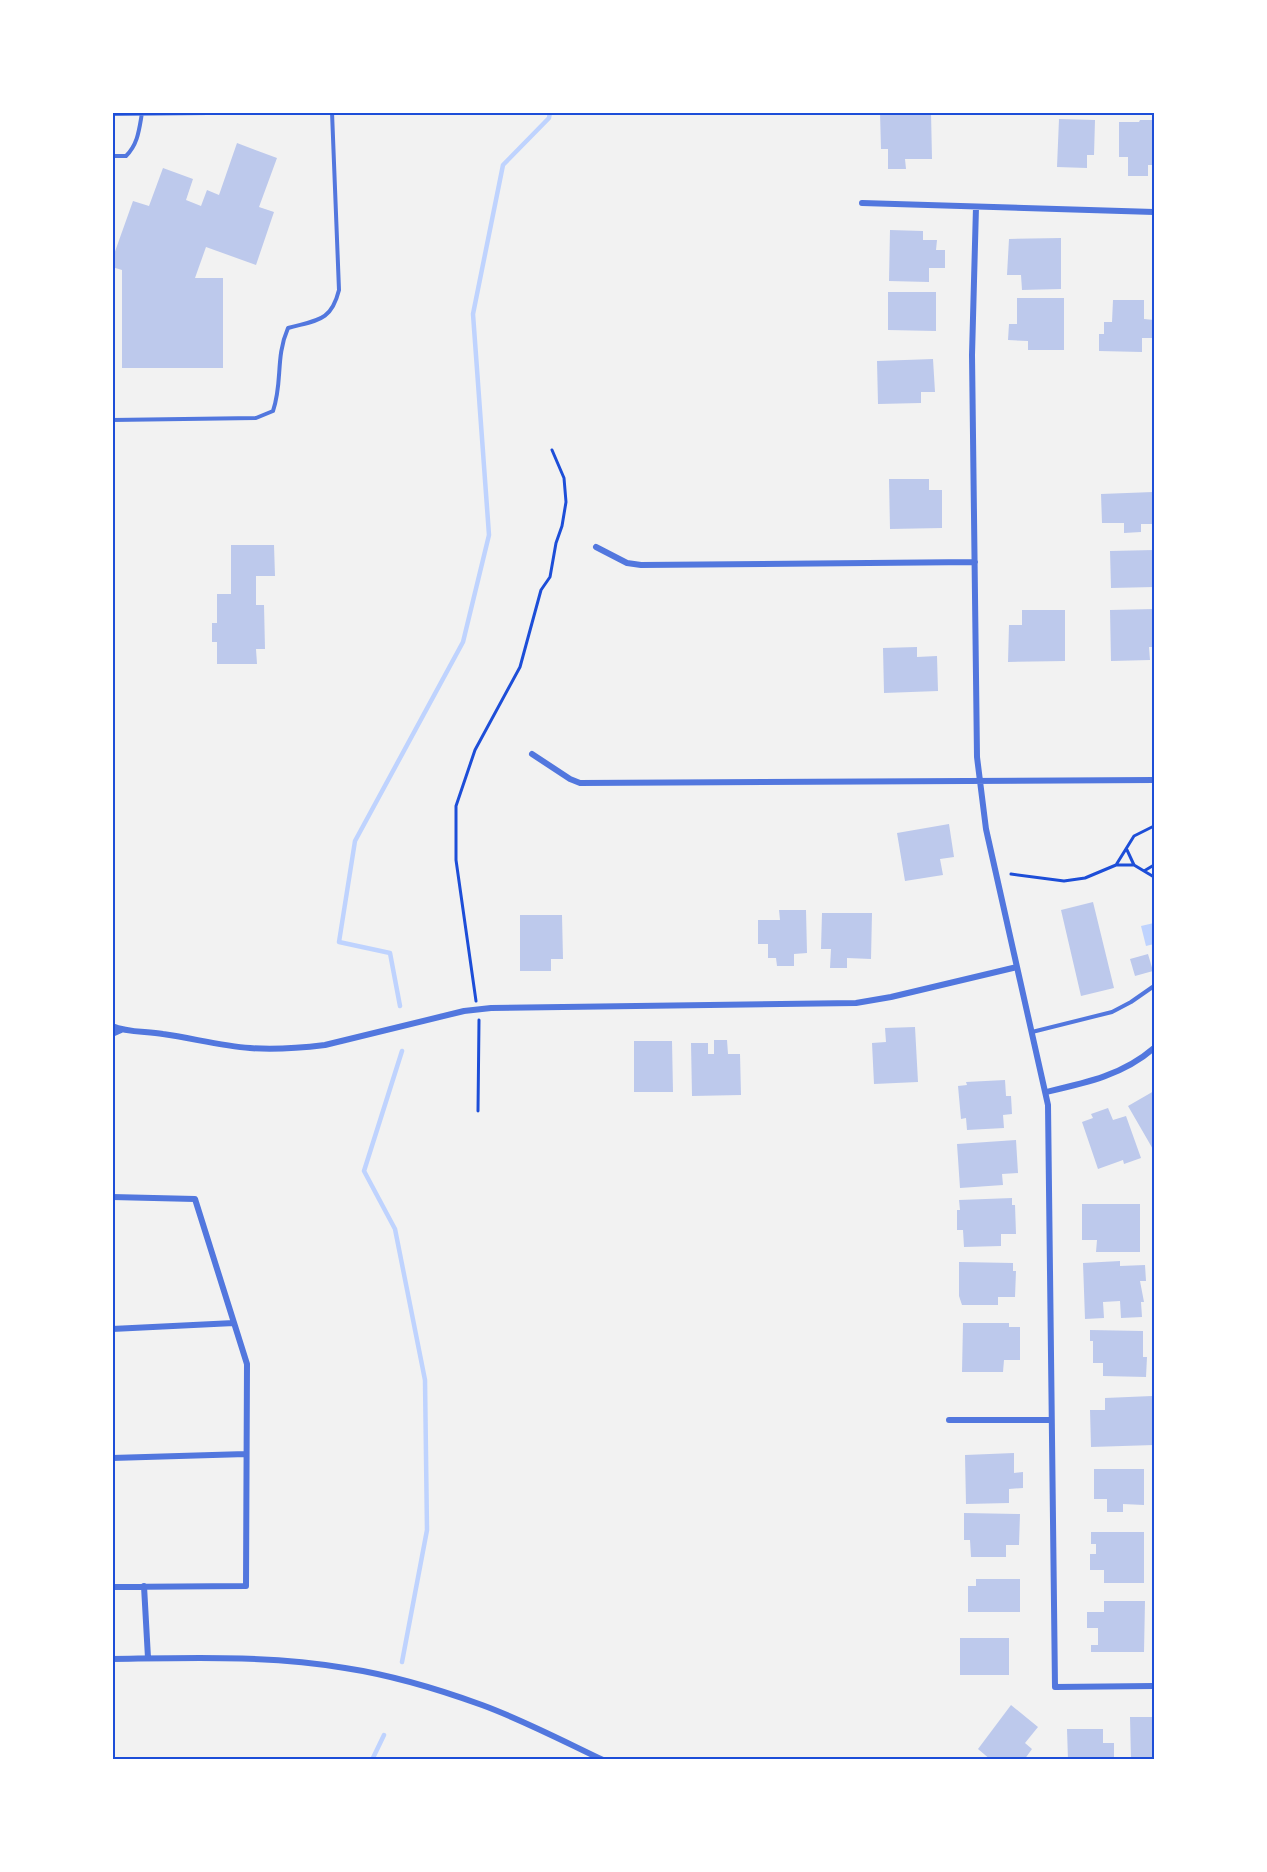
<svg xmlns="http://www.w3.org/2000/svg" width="1267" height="1872" font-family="'Exo 2',sans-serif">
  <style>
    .water { fill: #bfd3fe }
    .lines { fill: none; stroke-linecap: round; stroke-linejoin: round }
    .stream { stroke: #bfd3fe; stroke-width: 4.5 }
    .building { fill: #bdc9ec }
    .path { stroke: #1d4ed8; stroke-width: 3 }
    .service { stroke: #5277de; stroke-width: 4 }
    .minor { stroke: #5277de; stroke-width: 6 }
    .neatline { fill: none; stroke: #1d4ed8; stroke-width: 2 }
  </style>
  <rect width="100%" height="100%" fill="#f2f2f2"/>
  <path class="water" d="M 1154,923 L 1154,944 L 1146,946 L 1141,926 Z"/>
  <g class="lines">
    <path class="stream" d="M 400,1006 L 390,953 L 339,942 L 355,841 L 463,642 L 489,535 L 473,314 L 503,165 L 549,118 L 550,112
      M 402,1051 L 364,1171 L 395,1229 L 425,1380 L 427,1530 L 402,1662
      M 372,1760 L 384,1735"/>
  </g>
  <path class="building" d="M 880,112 L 931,112 L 932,159 L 905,159 L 906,169 L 888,169 L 888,149 L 881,149 Z
    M 1059,119 L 1095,120 L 1094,155 L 1087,155 L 1087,168 L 1057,167 Z
    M 1140,120 L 1154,120 L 1154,165 L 1148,165 L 1148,176 L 1128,176 L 1128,157 L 1119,157 L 1119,122 L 1139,122 Z
    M 237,143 L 277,158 L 259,207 L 274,212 L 256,265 L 206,247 L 195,278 L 223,278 L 223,368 L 122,368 L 122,270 L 112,267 L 112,260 L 133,201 L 149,206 L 163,168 L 193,179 L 186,200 L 201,206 L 207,190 L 219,195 Z
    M 890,230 L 923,231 L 923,240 L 937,240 L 936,250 L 945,250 L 945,268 L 929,268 L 929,282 L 889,281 Z
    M 1061,238 L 1061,289 L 1022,290 L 1021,275 L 1007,275 L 1009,239 Z
    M 888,292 L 936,292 L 936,331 L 888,330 Z
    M 1017,298 L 1064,298 L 1064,350 L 1028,350 L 1028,341 L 1008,340 L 1009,324 L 1017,324 Z
    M 1113,300 L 1144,300 L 1144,319 L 1154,320 L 1154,338 L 1142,338 L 1142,352 L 1099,351 L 1099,334 L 1104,334 L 1104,322 L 1112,322 Z
    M 933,359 L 935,392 L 921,392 L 921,403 L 878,404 L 877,361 Z
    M 889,479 L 929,479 L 929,490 L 942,490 L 942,528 L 890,529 Z
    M 1153,492 L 1154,524 L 1141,524 L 1141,532 L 1124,533 L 1124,523 L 1102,523 L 1101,494 Z
    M 231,545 L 274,545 L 275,576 L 256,576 L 256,605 L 264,605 L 265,649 L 256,649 L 257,664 L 217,664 L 217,642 L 212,642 L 212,623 L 217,623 L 217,594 L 231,594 Z
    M 1154,550 L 1154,587 L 1111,588 L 1110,551 Z
    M 1154,609 L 1154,647 L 1149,647 L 1150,660 L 1111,661 L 1110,610 Z
    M 1022,610 L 1065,610 L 1065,661 L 1008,662 L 1009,625 L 1022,625 Z
    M 917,647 L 917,657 L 937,656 L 938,691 L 884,693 L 883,648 Z
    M 949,824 L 954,857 L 940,859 L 943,875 L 905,881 L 897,833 Z
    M 1093,902 L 1114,988 L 1081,996 L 1061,910 Z
    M 779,910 L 806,910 L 807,953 L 794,954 L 794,966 L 777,966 L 776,958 L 768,958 L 768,944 L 758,944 L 758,920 L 780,920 Z
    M 822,913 L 872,913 L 871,959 L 847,958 L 847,968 L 830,968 L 831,949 L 821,949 Z
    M 520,915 L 562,915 L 563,959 L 551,959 L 551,971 L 520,971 Z
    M 1148,954 L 1153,971 L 1135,976 L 1130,959 Z
    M 915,1027 L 918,1082 L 874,1084 L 872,1043 L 886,1042 L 885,1028 Z
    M 714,1040 L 727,1040 L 728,1054 L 740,1054 L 741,1095 L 692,1096 L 691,1043 L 708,1043 L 708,1054 L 714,1054 Z
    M 634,1041 L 672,1041 L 673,1092 L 634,1092 Z
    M 1005,1080 L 1006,1096 L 1011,1096 L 1012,1114 L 1003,1115 L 1004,1128 L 967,1130 L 966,1118 L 961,1119 L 958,1086 L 967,1085 L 966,1082 Z
    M 1154,1091 L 1154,1151 L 1128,1106 Z
    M 1108,1108 L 1113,1120 L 1126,1116 L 1141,1158 L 1124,1164 L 1123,1160 L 1098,1169 L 1082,1122 L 1093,1118 L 1091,1114 Z
    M 1016,1140 L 1018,1173 L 1002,1174 L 1003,1185 L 960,1188 L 957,1144 Z
    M 1012,1198 L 1012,1205 L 1015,1205 L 1016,1234 L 1001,1234 L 1001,1246 L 964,1247 L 963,1230 L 957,1230 L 957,1210 L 960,1210 L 959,1200 Z
    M 1082,1204 L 1140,1204 L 1140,1252 L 1096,1252 L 1097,1240 L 1082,1240 Z
    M 1120,1261 L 1120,1266 L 1145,1265 L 1146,1281 L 1140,1281 L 1144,1302 L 1141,1302 L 1142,1317 L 1121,1318 L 1120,1301 L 1103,1302 L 1104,1318 L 1085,1319 L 1083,1263 Z
    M 959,1262 L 1013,1263 L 1013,1271 L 1016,1271 L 1015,1297 L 998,1297 L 998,1305 L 962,1305 L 959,1296 Z
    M 963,1323 L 1009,1323 L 1009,1327 L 1020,1327 L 1020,1360 L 1004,1360 L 1003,1372 L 962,1372 Z
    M 1090,1330 L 1143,1331 L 1143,1357 L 1147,1357 L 1146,1377 L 1103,1376 L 1103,1363 L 1093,1363 L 1093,1341 L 1090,1341 Z
    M 1152,1396 L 1154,1445 L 1091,1447 L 1090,1410 L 1105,1410 L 1105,1398 Z
    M 1014,1453 L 1014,1473 L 1023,1472 L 1023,1488 L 1009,1489 L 1009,1503 L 966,1504 L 965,1455 Z
    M 1094,1469 L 1144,1469 L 1144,1505 L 1123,1504 L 1123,1512 L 1107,1512 L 1107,1499 L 1094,1499 Z
    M 964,1513 L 1020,1514 L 1019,1545 L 1006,1545 L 1006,1557 L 971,1557 L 970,1540 L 964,1540 Z
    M 1091,1532 L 1144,1532 L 1144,1583 L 1104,1583 L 1104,1570 L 1090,1570 L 1090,1554 L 1096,1554 L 1096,1544 L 1091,1544 Z
    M 976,1579 L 1020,1579 L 1020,1612 L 968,1612 L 968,1586 L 976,1586 Z
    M 1104,1601 L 1145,1601 L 1144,1652 L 1091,1652 L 1091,1645 L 1098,1645 L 1098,1628 L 1087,1628 L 1087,1612 L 1104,1612 Z
    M 960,1638 L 1009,1638 L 1009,1675 L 960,1675 Z
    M 1011,1705 L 1038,1727 L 1025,1743 L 1032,1749 L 1024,1760 L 991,1760 L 978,1749 Z
    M 1130,1717 L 1154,1717 L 1154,1760 L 1131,1760 Z
    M 1067,1729 L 1103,1729 L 1103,1743 L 1114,1743 L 1114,1760 L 1068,1760 Z"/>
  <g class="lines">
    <path class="path" d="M 1127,850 L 1134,865
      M 1116,865 L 1134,865 L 1154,877
      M 1144,871 L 1154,865
      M 1011,874 L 1064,881 L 1085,878 L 1116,865 L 1134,836 L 1154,826
      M 476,1001 L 456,860 L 456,806 L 475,750 L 520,667 L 541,590 L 550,577 L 556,543 L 562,526 L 566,502 L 564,478 L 552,450
      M 478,1111 L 479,1020"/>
    <path class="service" d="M 112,114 L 303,112
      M 112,156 L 126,156 C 138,144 139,130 142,113
      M 112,420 L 256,418 L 273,411 C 283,382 275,358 288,328 C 317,320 331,322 339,290 L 332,112
      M 1032,1032 L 1112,1012 L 1131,1002 L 1154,986"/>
    <path class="minor" d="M 862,203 L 1154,212
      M 976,207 L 972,355 L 977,757 L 986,829 L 1048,1105 L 1055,1687 L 1154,1686
      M 596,547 L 627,563 L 641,565 L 975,562
      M 532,754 L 570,779 L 580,783 L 1154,780
      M 112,1026 C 128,1033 146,1031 163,1034 C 192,1038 221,1046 250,1048 C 275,1050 300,1048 325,1045 L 464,1011 L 491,1008 L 856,1003 L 891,997 L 1017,967
      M 112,1034 L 121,1030
      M 1046,1092 C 1086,1083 1123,1075 1154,1048
      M 112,1197 L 195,1199 L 247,1364 L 246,1586 L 112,1587
      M 112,1329 L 234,1323
      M 949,1420 L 1051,1420
      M 112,1458 L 246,1454
      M 144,1586 L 148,1658
      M 112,1659 C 190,1658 268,1655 345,1668 C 391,1675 438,1689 482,1705 C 523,1720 563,1741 603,1760"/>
  </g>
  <rect width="1267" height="1872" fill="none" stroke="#ffffff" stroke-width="228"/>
  <rect x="114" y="114" width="1039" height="1644" class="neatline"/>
</svg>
